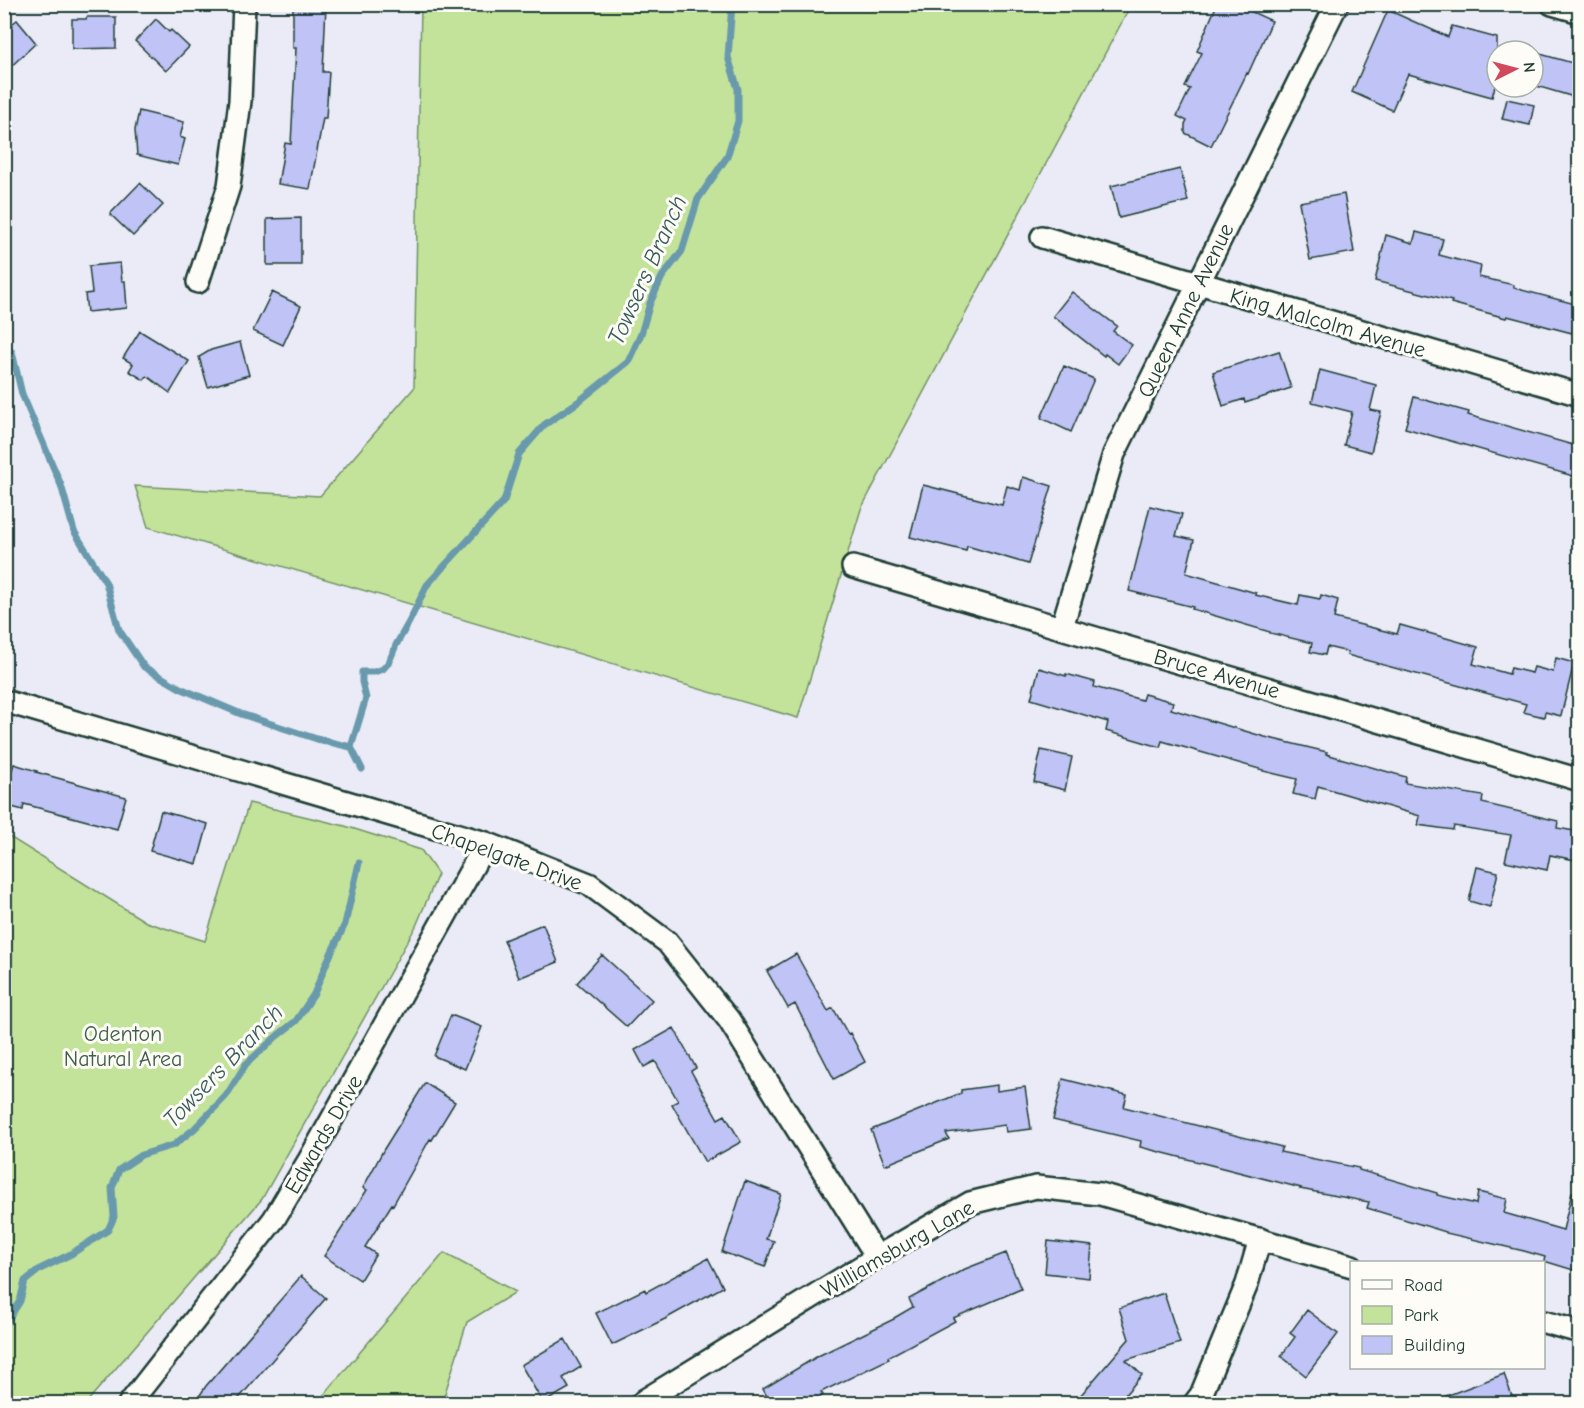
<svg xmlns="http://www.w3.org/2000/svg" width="1584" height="1408" font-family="'Comic Neue',sans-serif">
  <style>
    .green { fill: #c3e39b; stroke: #719068; stroke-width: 1.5 }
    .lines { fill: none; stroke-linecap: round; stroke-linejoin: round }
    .stream { stroke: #6999ac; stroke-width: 7 }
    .building { fill: #bfc3f5; stroke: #1f3d34; stroke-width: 1.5 }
    .street-casing { stroke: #1f3d34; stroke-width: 26 }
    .street { stroke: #fdfcf7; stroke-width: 21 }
    .labels { text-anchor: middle; stroke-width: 6; stroke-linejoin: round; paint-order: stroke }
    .street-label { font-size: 22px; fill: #1f3d34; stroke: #fdfcf7 }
    .park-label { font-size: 22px; fill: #405e49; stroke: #fdfcf7 }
    .water-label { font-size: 24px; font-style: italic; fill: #385c5c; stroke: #fdfcf7 }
  </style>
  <rect width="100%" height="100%" fill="#eaebf6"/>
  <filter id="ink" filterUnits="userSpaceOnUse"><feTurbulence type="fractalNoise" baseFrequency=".0167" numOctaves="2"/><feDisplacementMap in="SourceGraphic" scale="12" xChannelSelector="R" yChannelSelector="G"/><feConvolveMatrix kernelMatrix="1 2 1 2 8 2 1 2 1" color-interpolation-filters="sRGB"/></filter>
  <g filter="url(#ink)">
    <path class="green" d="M 421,5 L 1131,5 L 861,509 L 798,718 L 148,527 L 135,486 L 320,496 L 414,388 Z
      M 249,803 L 345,826 L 421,850 L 438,874 L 416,926 L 262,1199 L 86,1403 L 5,1403 L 5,834 L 146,922 L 205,941 Z
      M 444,1253 L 516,1292 L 467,1322 L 442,1403 L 317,1403 Z"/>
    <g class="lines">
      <path class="stream" d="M 12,352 L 22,394 L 61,485 L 74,531 L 106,583 L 119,630 L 144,667 L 180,688 L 241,714 L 317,739 L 351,747
        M 362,769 L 351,747 L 366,698 L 362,682 L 362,672 L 374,672 L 383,669 L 389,662 L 396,645 L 409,622 L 427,585 L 504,501 L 519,454 L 544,425 L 578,402 L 628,362 L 641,334 L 650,303 L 662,277 L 682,251 L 698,199 L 727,157 L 738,121 L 738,89 L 728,57 L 732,4
        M 4,1326 L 20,1301 L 25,1281 L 40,1269 L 71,1254 L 108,1230 L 114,1217 L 112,1188 L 119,1170 L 141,1155 L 174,1145 L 194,1129 L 226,1096 L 246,1064 L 277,1036 L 296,1021 L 314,994 L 327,962 L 345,924 L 359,863"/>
    </g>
    <path class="building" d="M 293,4 L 326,5 L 323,72 L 329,72 L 326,118 L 323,118 L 310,189 L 278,184 L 285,143 L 291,144 L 296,48 L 293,48 Z
      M 1217,4 L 1235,4 L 1272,21 L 1248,74 L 1247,73 L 1211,146 L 1185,133 L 1185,125 L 1187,121 L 1177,116 L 1190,89 L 1185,87 L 1202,53 L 1197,51 Z
      M 1388,10 L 1448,37 L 1452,26 L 1497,38 L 1497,79 L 1492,97 L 1408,74 L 1392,110 L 1352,92 Z
      M 87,17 L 116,17 L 116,48 L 72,49 L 72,19 L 86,19 Z
      M 156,19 L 169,32 L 171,30 L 189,47 L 166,71 L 135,41 Z
      M 17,20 L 36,43 L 4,73 L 4,30 Z
      M 1533,52 L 1580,65 L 1580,78 L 1574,97 L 1533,85 Z
      M 1507,99 L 1534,105 L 1530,125 L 1502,119 Z
      M 139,111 L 184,122 L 180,137 L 185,139 L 178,165 L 137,155 L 135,130 Z
      M 1180,169 L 1188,201 L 1119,218 L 1111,186 Z
      M 140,183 L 163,205 L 133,236 L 110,214 Z
      M 1344,194 L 1354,252 L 1310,260 L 1299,202 Z
      M 301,218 L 301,265 L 267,265 L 267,219 Z
      M 1416,232 L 1443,239 L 1439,255 L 1481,266 L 1479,277 L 1514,285 L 1514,288 L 1579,305 L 1572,333 L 1507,316 L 1506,318 L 1451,303 L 1452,301 L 1375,281 L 1386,235 L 1413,243 Z
      M 120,263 L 122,281 L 125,281 L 127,308 L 87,312 L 85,294 L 92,293 L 89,266 Z
      M 272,292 L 301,306 L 283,345 L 253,331 Z
      M 1072,292 L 1117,326 L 1113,331 L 1132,345 L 1118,364 L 1105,354 L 1104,356 L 1053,316 Z
      M 140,331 L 189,361 L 170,393 L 147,376 L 144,380 L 129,371 L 133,364 L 123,358 Z
      M 240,342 L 249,375 L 208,387 L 199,357 L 211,350 Z
      M 1279,351 L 1291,388 L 1245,403 L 1244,399 L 1223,406 L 1213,372 Z
      M 1064,366 L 1094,379 L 1071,432 L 1041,418 Z
      M 1320,370 L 1376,385 L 1370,410 L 1381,412 L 1371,452 L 1344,445 L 1352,412 L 1312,402 Z
      M 1414,397 L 1469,412 L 1468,415 L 1580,447 L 1580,478 L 1405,428 Z
      M 1023,477 L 1052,486 L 1028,564 L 967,546 L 966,551 L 910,537 L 923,485 L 1002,505 L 1007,486 L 1020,490 Z
      M 1150,506 L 1182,514 L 1176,536 L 1194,540 L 1186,573 L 1256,593 L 1255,595 L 1298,605 L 1300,595 L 1320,599 L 1321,595 L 1338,600 L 1334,618 L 1397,634 L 1400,625 L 1478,647 L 1473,664 L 1509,674 L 1511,668 L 1532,673 L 1534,667 L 1553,672 L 1556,658 L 1574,663 L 1561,716 L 1545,712 L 1544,717 L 1523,712 L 1526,704 L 1347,655 L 1348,652 L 1327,647 L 1325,655 L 1310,652 L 1312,643 L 1270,633 L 1270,632 L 1192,609 L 1193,607 L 1129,591 Z
      M 1039,668 L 1066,676 L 1066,674 L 1095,682 L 1094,687 L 1142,700 L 1144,694 L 1173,702 L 1171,709 L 1265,737 L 1327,752 L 1326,754 L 1406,777 L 1405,783 L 1483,796 L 1482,803 L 1558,821 L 1557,828 L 1580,832 L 1580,861 L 1550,855 L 1547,870 L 1505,861 L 1511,835 L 1454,826 L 1453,830 L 1418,825 L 1420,816 L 1318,786 L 1315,799 L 1293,794 L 1297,779 L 1263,771 L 1263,770 L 1162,741 L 1160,747 L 1106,731 L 1108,722 L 1031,699 Z
      M 1041,750 L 1072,757 L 1065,790 L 1034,782 Z
      M 14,764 L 37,771 L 36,772 L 126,797 L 117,829 L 24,804 L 23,810 L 4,805 L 4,768 L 12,770 Z
      M 161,811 L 208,824 L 197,864 L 150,851 Z
      M 1477,867 L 1498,872 L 1490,907 L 1469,901 Z
      M 543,924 L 558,962 L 519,978 L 504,940 Z
      M 796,954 L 828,1011 L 833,1008 L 848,1034 L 850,1033 L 865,1062 L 834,1079 L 795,1004 L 788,1008 L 767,971 Z
      M 602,955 L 652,1000 L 627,1027 L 577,983 Z
      M 451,1015 L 482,1027 L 465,1069 L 434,1056 Z
      M 674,1028 L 696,1068 L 691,1071 L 718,1119 L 725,1115 L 741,1142 L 705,1162 L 672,1104 L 678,1101 L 655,1061 L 644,1067 L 635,1050 Z
      M 1063,1079 L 1127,1095 L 1124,1107 L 1282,1147 L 1280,1152 L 1359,1168 L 1359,1170 L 1437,1193 L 1437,1195 L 1476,1204 L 1478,1192 L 1507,1199 L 1504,1213 L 1563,1230 L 1572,1192 L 1580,1193 L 1580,1272 L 1544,1261 L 1545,1257 L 1524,1251 L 1446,1233 L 1446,1232 L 1367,1208 L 1369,1202 L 1300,1189 L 1301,1188 L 1140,1147 L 1141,1141 L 1053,1120 Z
      M 425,1083 L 455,1102 L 432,1140 L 430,1139 L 393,1205 L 392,1204 L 365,1247 L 376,1254 L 360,1280 L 324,1256 L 367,1190 L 363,1188 L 384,1149 Z
      M 997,1085 L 997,1091 L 1025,1087 L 1031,1129 L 1006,1132 L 1005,1125 L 946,1133 L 949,1139 L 885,1165 L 871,1130 L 961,1093 L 961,1090 Z
      M 745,1181 L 781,1194 L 766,1239 L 774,1241 L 765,1267 L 722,1252 Z
      M 1048,1241 L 1092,1246 L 1089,1278 L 1045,1273 Z
      M 1006,1253 L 1021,1289 L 953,1318 L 955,1321 L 888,1357 L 889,1359 L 821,1392 L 823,1395 L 810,1404 L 771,1404 L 763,1389 L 818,1356 L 894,1319 L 894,1318 L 913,1307 L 909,1299 L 965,1269 Z
      M 708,1258 L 723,1287 L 665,1319 L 612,1345 L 596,1313 L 645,1289 L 646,1292 Z
      M 301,1276 L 326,1298 L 234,1404 L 194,1404 L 206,1386 Z
      M 1164,1293 L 1180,1343 L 1126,1360 L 1142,1375 L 1117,1404 L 1073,1404 L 1129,1339 L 1119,1308 Z
      M 1307,1310 L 1338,1334 L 1306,1376 L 1281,1356 L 1295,1337 L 1290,1333 Z
      M 565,1339 L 581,1367 L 563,1378 L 569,1388 L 543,1403 L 521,1365 Z
      M 1504,1374 L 1513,1399 L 1502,1404 L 1430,1404 L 1430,1402 Z"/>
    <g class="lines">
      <g class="street-casing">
        <path id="street" d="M 1552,4 L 1580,12
          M 1042,237 L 1580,395
          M 198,282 L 229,186 L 240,101 L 244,4
          M 853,567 L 1580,780
          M 1062,627 L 1114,454 L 1337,4
          M 4,701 L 486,843 L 589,884 L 667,942 L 729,1020 L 877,1257
          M 1544,1322 L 1580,1332
          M 129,1404 L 274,1219 L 308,1162 L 486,843
          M 641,1404 L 645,1400 L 877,1257 L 970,1203 L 1036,1187 L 1100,1194 L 1352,1266
          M 1194,1404 L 1201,1395 L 1247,1284 L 1260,1239"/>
      </g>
      <use href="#street" class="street"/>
    </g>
  </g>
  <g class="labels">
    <g class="street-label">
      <text transform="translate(1185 310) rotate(-64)" y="8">Queen Anne Avenue</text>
      <text transform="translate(1328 322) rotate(16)" y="8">King Malcolm Avenue</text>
      <text transform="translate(1217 673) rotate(16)" y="8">Bruce Avenue</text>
      <text transform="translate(507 856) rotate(20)" y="8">Chapelgate Drive</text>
      <text transform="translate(323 1134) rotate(-60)" y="8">Edwards Drive</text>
      <text transform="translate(897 1248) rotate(-30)" y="8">Williamsburg Lane</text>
    </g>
    <g class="park-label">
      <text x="123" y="1041">Odenton<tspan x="123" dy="25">Natural Area</tspan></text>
    </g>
    <g class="water-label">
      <text transform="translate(647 270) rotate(-66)" y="8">Towsers Branch</text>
      <text transform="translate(223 1066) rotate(-46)" y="8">Towsers Branch</text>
    </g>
  </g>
  <rect width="1584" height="1408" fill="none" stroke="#fdfcf7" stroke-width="24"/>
  <rect x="12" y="12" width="1560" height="1384" fill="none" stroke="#1f3d34" stroke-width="2" filter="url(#ink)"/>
  <rect x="1350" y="1261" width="195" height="108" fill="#fdfcf7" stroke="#a4b0a9" stroke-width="1.5"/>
  <rect x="1362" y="1280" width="30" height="9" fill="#fdfcf7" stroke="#a4b0a9" stroke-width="1.5"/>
  <text x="1404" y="1291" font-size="18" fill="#1f3d34">Road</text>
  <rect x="1362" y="1306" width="30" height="18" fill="#c3e39b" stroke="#a4b0a9" stroke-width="1.5"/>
  <text x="1404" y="1321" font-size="18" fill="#1f3d34">Park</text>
  <rect x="1362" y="1336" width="30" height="18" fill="#bfc3f5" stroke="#a4b0a9" stroke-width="1.5"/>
  <text x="1404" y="1351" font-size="18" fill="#1f3d34">Building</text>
  <g transform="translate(1515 69) rotate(84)"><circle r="28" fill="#fdfcf7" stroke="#a4b0a9" stroke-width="1.5"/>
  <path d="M0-4.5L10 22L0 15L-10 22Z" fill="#d1495b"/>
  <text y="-9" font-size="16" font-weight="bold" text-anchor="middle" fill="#1f3d34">N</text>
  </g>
</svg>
